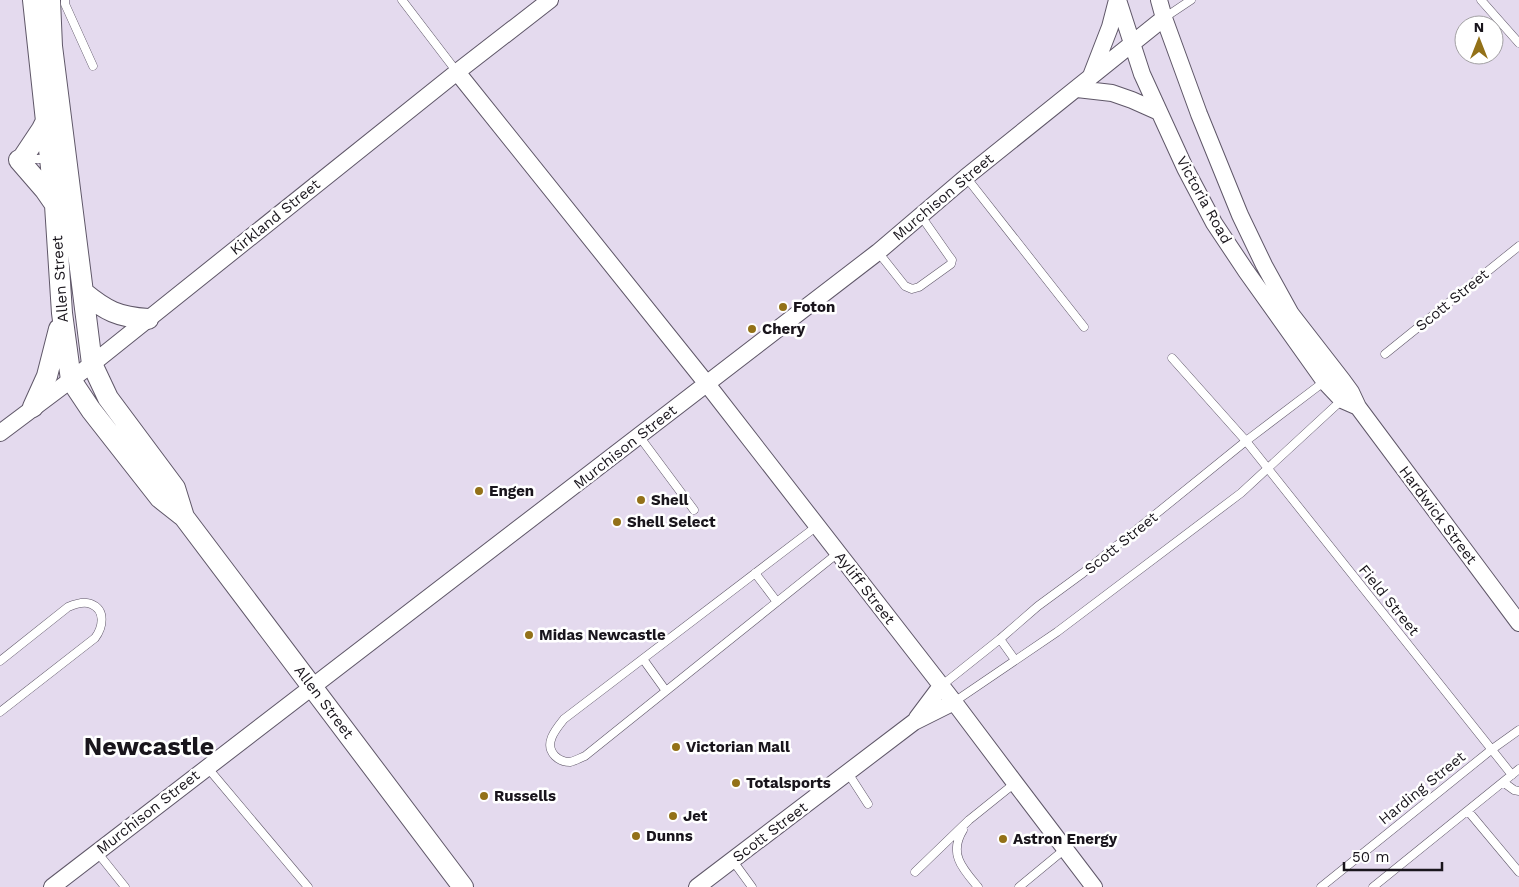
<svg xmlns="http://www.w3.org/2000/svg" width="1519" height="887" font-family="'Work Sans',sans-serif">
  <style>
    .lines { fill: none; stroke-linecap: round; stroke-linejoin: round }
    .service-casing { stroke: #5f5768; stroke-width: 9 }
    .minor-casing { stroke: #5f5768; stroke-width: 18 }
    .tertiary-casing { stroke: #5f5768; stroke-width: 22 }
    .service { stroke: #fff; stroke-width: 8 }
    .minor { stroke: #fff; stroke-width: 16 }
    .tertiary { stroke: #fff; stroke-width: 20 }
    .poi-dot { fill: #937118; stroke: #fff; stroke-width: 2 }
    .labels { text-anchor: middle; stroke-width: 5; stroke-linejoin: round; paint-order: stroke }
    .street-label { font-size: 15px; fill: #19151c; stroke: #fff }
    .poi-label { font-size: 15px; font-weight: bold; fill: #19151c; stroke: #fff; text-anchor: start }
    .town-label { font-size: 25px; font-weight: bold; fill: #19151c; stroke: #fff }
  </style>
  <rect width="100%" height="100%" fill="#e4daee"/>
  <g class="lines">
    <g class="service-casing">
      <path id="service" d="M 65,0 L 65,4 L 93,66
        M 402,0 L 457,72
        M 1481,0 L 1519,43
        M 1164,18 L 1191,0
        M 24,159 L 50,159
        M 966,177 L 1084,327
        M 878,252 L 905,286 L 912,289 L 919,287 L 951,264 L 952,260 L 949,256 L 921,216
        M 1385,354 L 1519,246
        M 1172,358 L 1246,441 L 1512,775
        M 639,436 L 694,510
        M 817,526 L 564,719 C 556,729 543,744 555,756 C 559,760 565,762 570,762 C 575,761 580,758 585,756 L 838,553
        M 755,573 L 777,602
        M 1000,639 L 1015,660
        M 643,659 L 666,691
        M 0,661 L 68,607 C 75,604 84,601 91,604 C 106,610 103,627 95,638 L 0,712
        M 941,686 L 1000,639 L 1038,606 L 1083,573 L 1246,441 L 1325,381
        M 954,702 L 1057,632 L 1241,493 L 1344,398
        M 207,767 L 308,887
        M 848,773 L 868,804
        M 1503,782 L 1514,790 L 1519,791
        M 1468,811 L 1519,872
        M 963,830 C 948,854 963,869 978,887
        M 97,852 L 125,887
        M 733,861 L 752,887
        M 915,872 L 969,820 L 1015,783
        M 1019,887 L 1065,849
        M 1321,887 L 1491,750 L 1519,730
        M 1373,887 L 1519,769"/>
    </g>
    <g class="minor-casing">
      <path id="minor" d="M 1118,0 L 1142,74 L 1185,168 L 1214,223 L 1246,271 L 1325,382 L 1342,400 L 1358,407
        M 1159,0 L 1164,18 L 1199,114 L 1240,215 L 1264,265 L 1291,314 L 1343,381 L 1351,392 L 1358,407 L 1519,623
        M 457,72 L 707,384 L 954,702 L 1015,783 L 1094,887
        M 1091,76 L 1110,27 L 1117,0
        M 1077,89 L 1112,93 L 1132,100 L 1159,112
        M 0,433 L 92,364 L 457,72 L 550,0
        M 917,718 L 941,686
        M 52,887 L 878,252 L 966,177 L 1164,18
        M 697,887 L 914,722 L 954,702"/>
    </g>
    <g class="tertiary-casing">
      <path id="tertiary" d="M 33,0 L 55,205 L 62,313 L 71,380 L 91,410 L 160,498 L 184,517 L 463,887
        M 50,0 L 52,46 L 92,364 L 108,398 L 175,488 L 184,517
        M 22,159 L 42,129 L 46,121
        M 19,160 L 45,190 L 54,203
        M 83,292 C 106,311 118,317 148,319
        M 33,407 L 47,376 L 59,329"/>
    </g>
    <use href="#service" class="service"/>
    <use href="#minor" class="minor"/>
    <use href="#tertiary" class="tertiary"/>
  </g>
  <g class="poi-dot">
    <circle cx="783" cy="307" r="5"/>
    <circle cx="752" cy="329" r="5"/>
    <circle cx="479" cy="491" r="5"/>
    <circle cx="641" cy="500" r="5"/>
    <circle cx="617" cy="522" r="5"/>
    <circle cx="529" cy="635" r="5"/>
    <circle cx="676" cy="747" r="5"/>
    <circle cx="736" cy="783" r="5"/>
    <circle cx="484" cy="796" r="5"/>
    <circle cx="673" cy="816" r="5"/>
    <circle cx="636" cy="836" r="5"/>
    <circle cx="1003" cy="839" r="5"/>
  </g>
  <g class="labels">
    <g class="street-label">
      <text transform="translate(943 197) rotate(-40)" y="5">Murchison Street</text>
      <text transform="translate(1204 200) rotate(61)" y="5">Victoria Road</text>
      <text transform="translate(275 217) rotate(-39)" y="5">Kirkland Street</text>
      <text transform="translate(60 279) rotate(-94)" y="5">Allen Street</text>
      <text transform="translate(1452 300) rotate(-39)" y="5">Scott Street</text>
      <text transform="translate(625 447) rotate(-38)" y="5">Murchison Street</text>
      <text transform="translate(1438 515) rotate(53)" y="5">Hardwick Street</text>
      <text transform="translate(1121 543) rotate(-39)" y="5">Scott Street</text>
      <text transform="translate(865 588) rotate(52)" y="5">Ayliff Street</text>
      <text transform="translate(1389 600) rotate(51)" y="5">Field Street</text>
      <text transform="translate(324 702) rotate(53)" y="5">Allen Street</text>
      <text transform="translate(1422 788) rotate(-39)" y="5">Harding Street</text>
      <text transform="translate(148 812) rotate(-38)" y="5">Murchison Street</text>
      <text transform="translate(770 832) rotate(-37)" y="5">Scott Street</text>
    </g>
    <g class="poi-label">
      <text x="793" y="312">Foton</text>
      <text x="762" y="334">Chery</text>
      <text x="489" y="496">Engen</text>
      <text x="651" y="505">Shell</text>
      <text x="627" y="527">Shell Select</text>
      <text x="539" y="640">Midas Newcastle</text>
      <text x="686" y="752">Victorian Mall</text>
      <text x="746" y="788">Totalsports</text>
      <text x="494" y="801">Russells</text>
      <text x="683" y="821">Jet</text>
      <text x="646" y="841">Dunns</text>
      <text x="1013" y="844">Astron Energy</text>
    </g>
    <g class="town-label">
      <text x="149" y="755">Newcastle</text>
    </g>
  </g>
  <g transform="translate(1479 40)"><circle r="24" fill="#ffffff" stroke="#a3a1a4"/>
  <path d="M0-4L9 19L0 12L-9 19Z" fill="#937118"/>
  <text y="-8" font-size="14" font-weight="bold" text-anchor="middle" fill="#19151c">N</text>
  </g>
  <path d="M1344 862v8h98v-8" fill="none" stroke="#19151c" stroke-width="2.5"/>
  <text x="1352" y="862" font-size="15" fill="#19151c" stroke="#ffffff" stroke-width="4" paint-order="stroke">50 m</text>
</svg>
